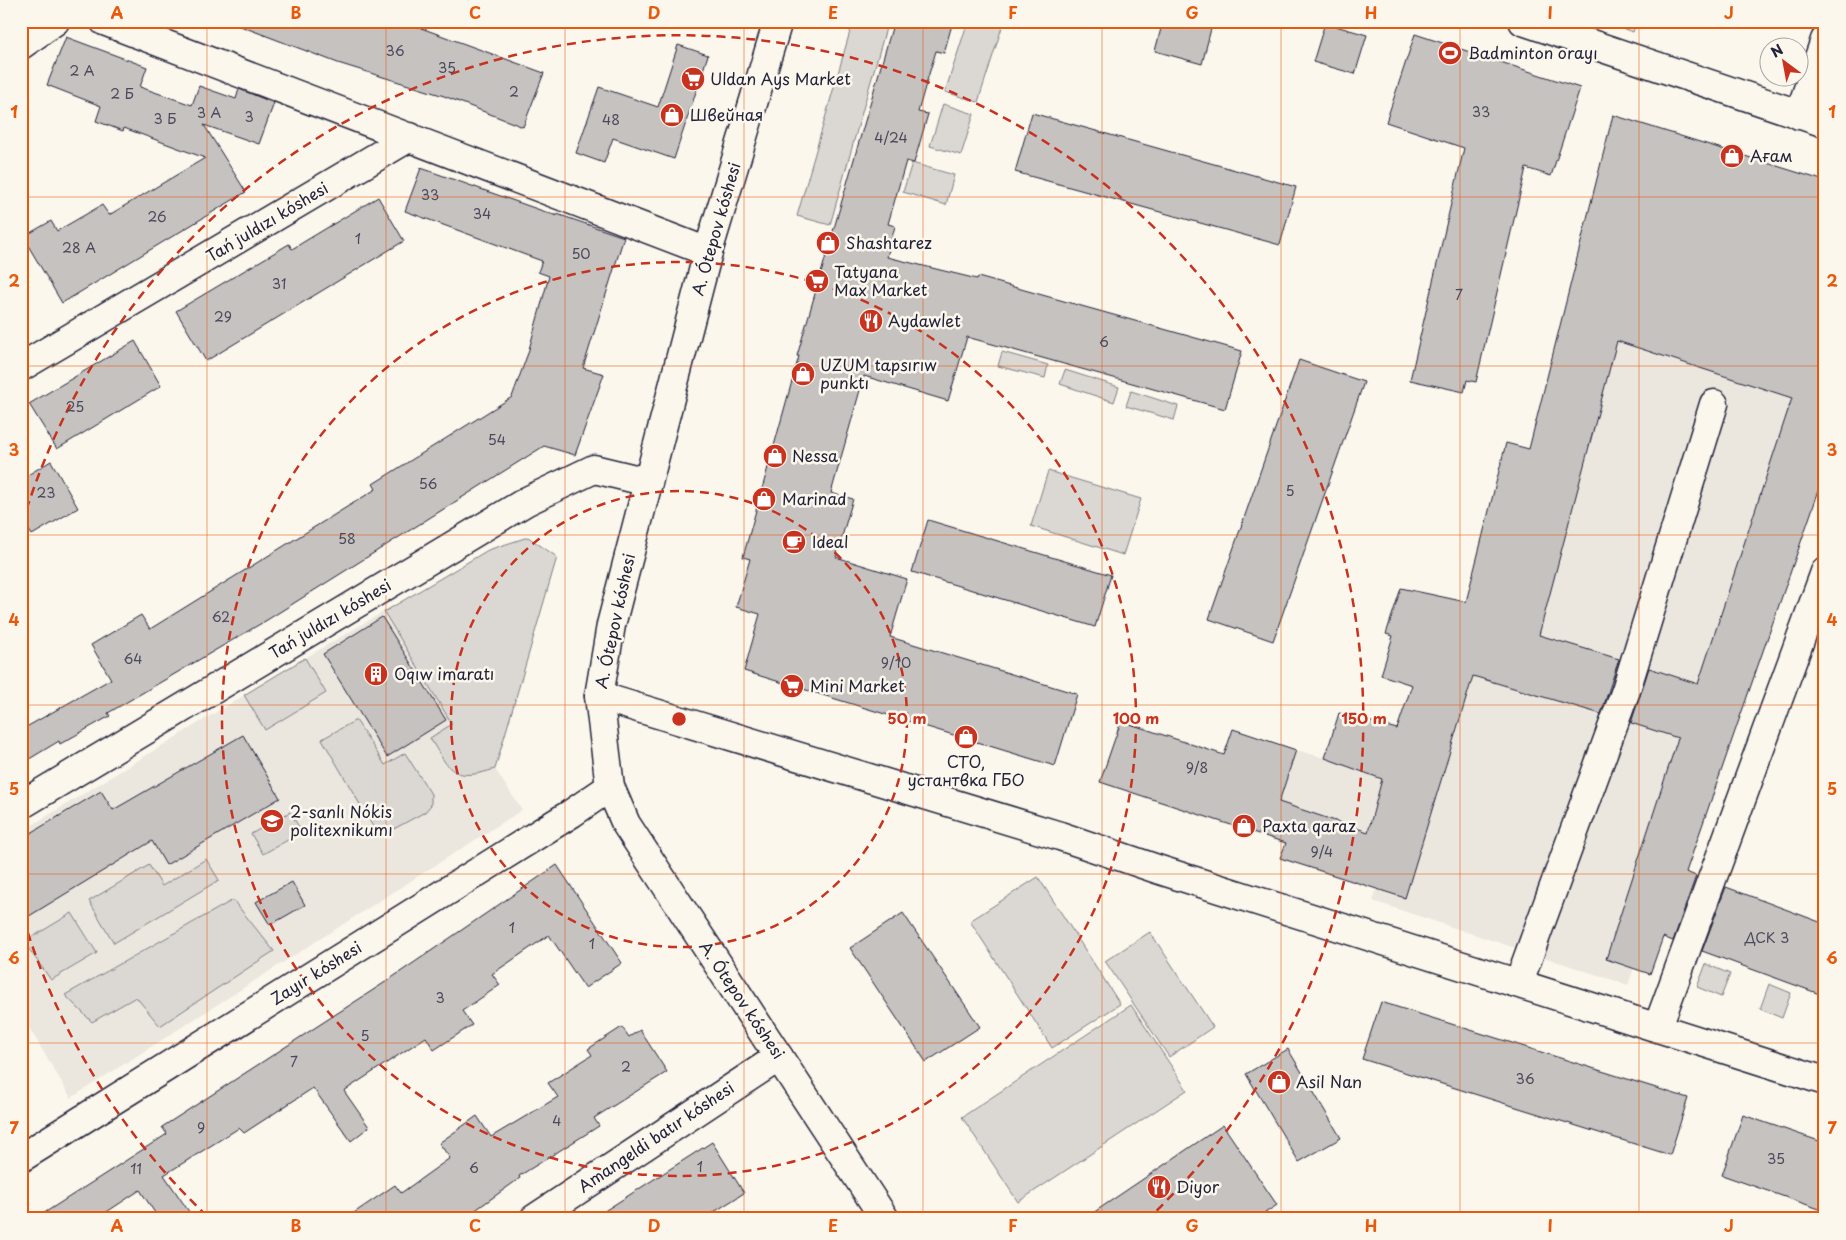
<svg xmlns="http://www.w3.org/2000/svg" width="1846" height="1240" font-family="'Playpen Sans',sans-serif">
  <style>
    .built { fill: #ebe7df }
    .green { fill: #dbd8d3; stroke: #7e7d87 }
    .building { fill: #c6c2c0; stroke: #22223b }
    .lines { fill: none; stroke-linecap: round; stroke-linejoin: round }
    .minor-casing { stroke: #22223b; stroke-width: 31 }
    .major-casing { stroke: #22223b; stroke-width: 31 }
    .minor { stroke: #fbf7ec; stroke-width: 28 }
    .major { stroke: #fbf7ec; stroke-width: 28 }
    .grid { fill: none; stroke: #e8590c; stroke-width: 1; stroke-opacity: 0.55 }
    .ring { fill: none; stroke: #c8321e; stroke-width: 2.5; stroke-dasharray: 9 6 }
    .labels { text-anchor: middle; stroke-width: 5; stroke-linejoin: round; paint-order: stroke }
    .number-label { font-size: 14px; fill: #4b4a5c }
    .poi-label { font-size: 16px; fill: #22223b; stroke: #fbf7ec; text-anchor: start }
    .street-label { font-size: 16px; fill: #22223b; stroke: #fbf7ec }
    .centre { fill: #c8321e; stroke: #fbf7ec; stroke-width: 2.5 }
    .ring-label { font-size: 15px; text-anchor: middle; font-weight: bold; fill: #c8321e; stroke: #fbf7ec; stroke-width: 5; stroke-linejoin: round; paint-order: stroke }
    .neatline { fill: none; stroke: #e8590c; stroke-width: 2 }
    .grid-label { font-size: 16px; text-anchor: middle; font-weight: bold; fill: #e8590c }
  </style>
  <rect width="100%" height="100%" fill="#fbf7ec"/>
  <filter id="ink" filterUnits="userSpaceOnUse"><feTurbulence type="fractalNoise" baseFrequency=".02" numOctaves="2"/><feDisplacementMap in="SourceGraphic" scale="10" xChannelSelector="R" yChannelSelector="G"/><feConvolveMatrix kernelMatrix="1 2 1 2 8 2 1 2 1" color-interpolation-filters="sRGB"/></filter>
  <g filter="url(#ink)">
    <path class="built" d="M 1590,295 L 1825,375 L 1825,419 L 1628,985 L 1373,901 L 1451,627 L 1503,635 Z
      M 528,537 L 557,557 L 495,769 L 522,810 L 71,1098 L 21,1014 L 21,832 L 305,658 L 488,550 Z
      M 1296,750 L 1325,758 L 1382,779 L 1352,882 L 1280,859 L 1285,845 L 1267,837 Z"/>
    <path class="green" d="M 853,21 L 888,21 L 830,225 L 797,216 Z
      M 968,21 L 1004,21 L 978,102 L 945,92 Z
      M 1601,21 L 1637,21 L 1633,32 Z
      M 943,104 L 974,114 L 961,155 L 930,146 Z
      M 912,163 L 954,175 L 946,205 L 903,192 Z
      M 1002,352 L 1048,365 L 1045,378 L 998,366 Z
      M 1065,370 L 1119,387 L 1114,402 L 1060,384 Z
      M 1131,391 L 1178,406 L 1174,420 L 1126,406 Z
      M 1048,471 L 1141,499 L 1123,555 L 1031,526 Z
      M 528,537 L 557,557 L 495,769 C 453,782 450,772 430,738 L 452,724 L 384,612 L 488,550 Z
      M 305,658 L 326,693 L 265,730 L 244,695 Z
      M 356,720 L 385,765 L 405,753 L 431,794 L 431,805 L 425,812 L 379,837 L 322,739 Z
      M 290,812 L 302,832 L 263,854 L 251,834 Z
      M 206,859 L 219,880 L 114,943 L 89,901 L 149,865 L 162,886 Z
      M 1038,877 L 1120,1004 L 1052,1048 L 970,921 Z
      M 233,900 L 274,951 L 160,1026 L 136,997 L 92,1022 L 65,995 Z
      M 72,913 L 97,953 L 51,980 L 24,942 Z
      M 1150,932 L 1213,1027 L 1169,1057 L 1105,961 Z
      M 1706,964 L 1730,974 L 1721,997 L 1697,987 Z
      M 1769,984 L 1791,993 L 1782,1018 L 1760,1009 Z
      M 1131,1005 L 1187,1090 L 1018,1202 L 962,1117 Z"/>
    <path class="building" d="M 236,21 L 402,21 L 544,73 L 523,127 L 444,96 L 338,63 L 235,24 Z
      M 894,21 L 953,21 L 944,53 L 936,51 L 925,87 L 918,112 L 928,114 L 914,163 L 906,161 L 888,224 L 895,226 L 887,257 L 977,279 L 978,277 L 1242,351 L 1225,409 L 967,337 L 948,401 L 864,376 L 831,493 L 853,499 L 836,557 L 907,579 L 890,637 L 1077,694 L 1055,766 L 744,671 L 760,614 L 736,607 L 750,559 L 743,557 L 799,356 L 797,356 Z
      M 1163,21 L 1213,21 L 1202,64 L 1155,51 Z
      M 1325,23 L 1367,35 L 1355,74 L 1313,62 Z
      M 1415,34 L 1580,88 L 1551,176 L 1526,168 L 1476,382 L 1467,380 L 1464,392 L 1410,380 L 1464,148 L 1386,122 Z
      M 66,37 L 147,67 L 140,87 L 192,105 L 199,86 L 236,99 L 239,89 L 274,103 L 259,144 L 204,125 L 246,192 L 62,303 L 23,237 L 51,221 L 57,231 L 102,205 L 109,215 L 205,158 L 124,128 L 123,131 L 96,121 L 101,106 L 47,85 Z
      M 678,45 L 708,55 L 674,159 L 613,138 L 604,163 L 576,153 L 599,87 L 658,107 Z
      M 1032,113 L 1296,187 L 1280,245 L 1015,172 Z
      M 1613,115 L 1825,181 L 1825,473 L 1686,872 L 1696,876 L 1673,941 L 1663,937 L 1650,974 L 1606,959 L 1678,738 L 1631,723 L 1649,668 L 1698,684 L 1792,398 L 1617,341 L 1539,635 L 1619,659 L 1601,714 L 1473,676 L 1405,898 L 1280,858 L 1286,843 L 1100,782 L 1121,721 L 1224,755 L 1233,729 L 1296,750 L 1279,802 L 1368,832 L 1382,779 L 1325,758 L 1339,713 L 1397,729 L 1412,685 L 1381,675 L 1393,636 L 1386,634 L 1401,588 L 1466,602 L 1506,443 L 1529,449 Z
      M 421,168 L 557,216 L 557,214 L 624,237 L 583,368 L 604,374 L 575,455 L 544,446 L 267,620 L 108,713 L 110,716 L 60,744 L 59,741 L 21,764 L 21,730 L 111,679 L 91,645 L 141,615 L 150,629 L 376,489 L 373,484 L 512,397 L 528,353 L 549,276 L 538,272 L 542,261 L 405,211 Z
      M 378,197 L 404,241 L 206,361 L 176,311 L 289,244 L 292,249 Z
      M 135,341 L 161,386 L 57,449 L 29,404 Z
      M 1299,360 L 1364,382 L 1273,641 L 1209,619 Z
      M 51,461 L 78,508 L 32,535 L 21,518 L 21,479 Z
      M 928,520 L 1111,575 L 1095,627 L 912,572 Z
      M 382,617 L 446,720 L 387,757 L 323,654 Z
      M 243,735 L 280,798 L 166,865 L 152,841 L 21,921 L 21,839 L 101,791 L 113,810 Z
      M 557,865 L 622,963 L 585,988 L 549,935 L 492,974 L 500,985 L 462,1011 L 472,1025 L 434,1050 L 426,1037 L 344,1091 L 369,1127 L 351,1141 L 313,1088 L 244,1133 L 239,1128 L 164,1175 L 194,1219 L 159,1219 L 140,1190 L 96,1219 L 35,1219 L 167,1134 L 162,1127 L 387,981 Z
      M 292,882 L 305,905 L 270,925 L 256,902 Z
      M 1726,887 L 1825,924 L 1825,996 L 1702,951 Z
      M 903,913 L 980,1027 L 926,1062 L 850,948 Z
      M 1381,1002 L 1688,1098 L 1670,1155 L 1362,1059 Z
      M 622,1027 L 629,1037 L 640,1030 L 667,1072 L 594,1118 L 599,1126 L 519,1176 L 520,1178 L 463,1219 L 345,1219 L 395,1185 L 401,1193 L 450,1158 L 439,1143 L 477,1116 L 491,1137 L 558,1097 L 548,1083 L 592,1055 L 588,1049 Z
      M 1288,1049 L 1341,1138 L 1299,1162 L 1246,1074 Z
      M 1743,1115 L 1825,1143 L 1825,1211 L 1722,1175 Z
      M 1223,1125 L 1277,1205 L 1256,1219 L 1084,1219 Z
      M 712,1142 L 744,1193 L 703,1219 L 592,1219 Z"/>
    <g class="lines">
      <g class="minor-casing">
        <path id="minor" d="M 104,21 L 708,252
          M 1523,21 L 1825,123
          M 21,45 L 55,21
          M 1799,115 L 1825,40
          M 21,367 L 410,137
          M 599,696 L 1060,836 L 1160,870 L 1825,1081
          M 21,805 L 527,501 L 594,469 L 648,482
          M 1519,982 L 1626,690 L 1714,404
          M 1658,1026 L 1825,572
          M 21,1158 L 572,813 L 610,787
          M 534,1219 L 779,1057"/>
      </g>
      <g class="major-casing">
        <path id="major" d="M 778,21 L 708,252 L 611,625 L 599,696 L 610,787 L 626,824 L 885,1219"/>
      </g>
      <use href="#minor" class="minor"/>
      <use href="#major" class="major"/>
    </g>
  </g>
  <path class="grid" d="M 207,21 L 207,1219M 386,21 L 386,1219M 565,21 L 565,1219M 744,21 L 744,1219M 923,21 L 923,1219M 1102,21 L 1102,1219M 1281,21 L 1281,1219M 1460,21 L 1460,1219M 1639,21 L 1639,1219M 21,197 L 1825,197M 21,366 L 1825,366M 21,535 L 1825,535M 21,705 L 1825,705M 21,874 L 1825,874M 21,1043 L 1825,1043"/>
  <g class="ring">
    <circle cx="679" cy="719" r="228"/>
    <circle cx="679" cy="719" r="457"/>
    <path d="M207 1216A685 685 0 0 1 22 914M22 524A685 685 0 1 1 1151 1216"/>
  </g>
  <defs>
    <g id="stadium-disc" transform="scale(1.25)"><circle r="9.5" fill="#c8321e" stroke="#fbf7ec"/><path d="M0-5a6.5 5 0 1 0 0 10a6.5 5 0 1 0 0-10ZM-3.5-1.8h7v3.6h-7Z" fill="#fff"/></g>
    <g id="supermarket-disc" transform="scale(1.25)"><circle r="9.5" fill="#c8321e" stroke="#fbf7ec"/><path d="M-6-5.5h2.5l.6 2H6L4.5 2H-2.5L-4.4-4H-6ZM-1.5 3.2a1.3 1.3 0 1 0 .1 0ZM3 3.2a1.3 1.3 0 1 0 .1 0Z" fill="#fff"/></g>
    <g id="shop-disc" transform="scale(1.25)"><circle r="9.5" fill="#c8321e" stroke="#fbf7ec"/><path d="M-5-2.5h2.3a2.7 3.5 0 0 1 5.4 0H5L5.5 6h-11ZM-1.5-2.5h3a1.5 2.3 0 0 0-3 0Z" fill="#fff"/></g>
    <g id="restaurant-disc" transform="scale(1.25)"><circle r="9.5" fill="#c8321e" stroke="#fbf7ec"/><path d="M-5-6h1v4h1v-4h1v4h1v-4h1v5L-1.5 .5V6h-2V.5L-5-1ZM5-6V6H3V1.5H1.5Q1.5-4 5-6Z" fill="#fff"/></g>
    <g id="cafe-disc" transform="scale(1.25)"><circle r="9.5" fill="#c8321e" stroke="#fbf7ec"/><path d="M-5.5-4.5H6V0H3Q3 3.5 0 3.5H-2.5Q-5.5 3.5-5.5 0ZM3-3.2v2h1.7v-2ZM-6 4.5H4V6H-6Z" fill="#fff"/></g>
    <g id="building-disc" transform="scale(1.25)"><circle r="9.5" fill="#c8321e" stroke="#fbf7ec"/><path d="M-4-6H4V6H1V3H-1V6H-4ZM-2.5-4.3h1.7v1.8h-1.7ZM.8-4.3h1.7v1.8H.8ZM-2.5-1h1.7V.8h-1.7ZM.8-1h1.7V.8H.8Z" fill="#fff"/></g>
    <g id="university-disc" transform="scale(1.25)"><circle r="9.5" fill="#c8321e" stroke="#fbf7ec"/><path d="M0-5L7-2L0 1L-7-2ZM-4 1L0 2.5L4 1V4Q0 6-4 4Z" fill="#fff"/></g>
  </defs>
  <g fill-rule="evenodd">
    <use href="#stadium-disc" x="1450" y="53"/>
    <use href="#supermarket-disc" x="693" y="79"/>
    <use href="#shop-disc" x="672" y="115"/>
    <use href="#shop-disc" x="1732" y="156"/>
    <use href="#shop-disc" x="828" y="243"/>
    <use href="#supermarket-disc" x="817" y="281"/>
    <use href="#restaurant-disc" x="871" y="321"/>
    <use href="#shop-disc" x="803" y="374"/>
    <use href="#shop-disc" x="775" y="456"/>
    <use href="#shop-disc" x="764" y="499"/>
    <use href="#cafe-disc" x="794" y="542"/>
    <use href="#building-disc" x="376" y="674"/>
    <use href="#supermarket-disc" x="792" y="686"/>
    <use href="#shop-disc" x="966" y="737"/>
    <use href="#university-disc" x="272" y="821"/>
    <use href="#shop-disc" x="1244" y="826"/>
    <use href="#shop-disc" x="1279" y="1082"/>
    <use href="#restaurant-disc" x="1159" y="1187"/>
  </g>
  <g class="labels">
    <g class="number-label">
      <text x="395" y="56">36</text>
      <text x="447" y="73">35</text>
      <text x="82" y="76">2 А</text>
      <text x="514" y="97">2</text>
      <text x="122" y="99">2 Б</text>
      <text x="1481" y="117">33</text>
      <text x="209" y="118">3 А</text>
      <text x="249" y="122">3</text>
      <text x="165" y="124">3 Б</text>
      <text x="611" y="125">48</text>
      <text x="891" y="143">4/24</text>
      <text x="430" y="200">33</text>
      <text x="482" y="219">34</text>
      <text x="157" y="222">26</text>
      <text x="358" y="244">1</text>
      <text x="79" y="253">28 А</text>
      <text x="581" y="259">50</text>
      <text x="279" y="289">31</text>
      <text x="1459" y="300">7</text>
      <text x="223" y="322">29</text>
      <text x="1104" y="347">6</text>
      <text x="75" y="412">25</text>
      <text x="497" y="445">54</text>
      <text x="428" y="489">56</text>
      <text x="1290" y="496">5</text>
      <text x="46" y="498">23</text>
      <text x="347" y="544">58</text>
      <text x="221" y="622">62</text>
      <text x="133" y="664">64</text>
      <text x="896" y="668">9/10</text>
      <text x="1197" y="773">9/8</text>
      <text x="1322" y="857">9/4</text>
      <text x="512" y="933">1</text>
      <text x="1767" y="943">ДСК 3</text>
      <text x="592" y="949">1</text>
      <text x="440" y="1003">3</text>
      <text x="365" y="1041">5</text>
      <text x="294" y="1067">7</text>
      <text x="626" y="1072">2</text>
      <text x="1525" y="1084">36</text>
      <text x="557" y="1126">4</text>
      <text x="201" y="1133">9</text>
      <text x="1776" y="1164">35</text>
      <text x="700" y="1172">1</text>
      <text x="474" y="1173">6</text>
      <text x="136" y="1174">11</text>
    </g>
    <g class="poi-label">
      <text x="1468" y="59">Badminton orayı</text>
      <text x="710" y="85">Uldan Ays Market</text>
      <text x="690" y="121">Швейная</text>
      <text x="1750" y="162">Ағам</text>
      <text x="846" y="249">Shashtarez</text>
      <text x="834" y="278">Tatyana<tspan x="834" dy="18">Max Market</tspan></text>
      <text x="888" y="327">Aydawlet</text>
      <text x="820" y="371">UZUM tapsırıw<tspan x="820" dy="18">punktı</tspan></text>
      <text x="792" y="462">Nessa</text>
      <text x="782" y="505">Marinad</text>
      <text x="812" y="548">Ideal</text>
      <text x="394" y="680">Oqıw imaratı</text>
      <text x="810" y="692">Mini Market</text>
      <text x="966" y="768" text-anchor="middle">СТО,<tspan x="966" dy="18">устантвка ГБО</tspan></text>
      <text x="290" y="818">2-sanlı Nókis<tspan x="290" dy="18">politexnikumı</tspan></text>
      <text x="1262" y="832">Paxta qaraz</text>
      <text x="1296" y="1088">Asil Nan</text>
      <text x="1176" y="1193">Diyor</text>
    </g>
    <g class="street-label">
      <text transform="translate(267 222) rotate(-31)" y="6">Tań juldızı kóshesi</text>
      <text transform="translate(716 229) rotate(-74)" y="6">A. Ótepov kóshesi</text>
      <text transform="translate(330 619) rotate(-31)" y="6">Tań juldızı kóshesi</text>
      <text transform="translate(615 621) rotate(-78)" y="6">A. Ótepov kóshesi</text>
      <text transform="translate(316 973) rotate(-32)" y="6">Zayır kóshesi</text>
      <text transform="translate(742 1000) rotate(56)" y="6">A. Ótepov kóshesi</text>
      <text transform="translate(656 1137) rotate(-34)" y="6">Amangeldi batır kóshesi</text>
    </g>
  </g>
  <circle cx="679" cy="719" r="8" class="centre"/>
  <g class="ring-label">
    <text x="907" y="724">50 m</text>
    <text x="1136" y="724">100 m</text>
    <text x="1364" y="724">150 m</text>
  </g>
  <rect width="1846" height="1240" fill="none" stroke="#fbf7ec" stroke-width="55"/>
  <g transform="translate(1784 62) rotate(328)"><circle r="24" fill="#fbf7ec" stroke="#a4a2a5"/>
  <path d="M0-4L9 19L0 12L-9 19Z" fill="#c8321e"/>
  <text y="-8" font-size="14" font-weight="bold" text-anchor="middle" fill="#22223b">N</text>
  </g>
  <rect x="28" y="28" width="1790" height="1184" class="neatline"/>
  <g class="grid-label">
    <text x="117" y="19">A</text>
    <text x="296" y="19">B</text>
    <text x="475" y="19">C</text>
    <text x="654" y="19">D</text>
    <text x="833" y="19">E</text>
    <text x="1013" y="19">F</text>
    <text x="1192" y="19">G</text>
    <text x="1371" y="19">H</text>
    <text x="1550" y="19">I</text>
    <text x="1729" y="19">J</text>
    <text x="14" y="118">1</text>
    <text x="1832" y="118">1</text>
    <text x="14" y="287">2</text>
    <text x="1832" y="287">2</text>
    <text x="14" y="456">3</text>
    <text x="1832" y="456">3</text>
    <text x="14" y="626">4</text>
    <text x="1832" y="626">4</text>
    <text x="14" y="795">5</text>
    <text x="1832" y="795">5</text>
    <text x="14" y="964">6</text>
    <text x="1832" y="964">6</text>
    <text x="14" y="1134">7</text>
    <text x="1832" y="1134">7</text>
    <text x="117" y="1232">A</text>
    <text x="296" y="1232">B</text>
    <text x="475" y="1232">C</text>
    <text x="654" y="1232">D</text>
    <text x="833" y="1232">E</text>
    <text x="1013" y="1232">F</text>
    <text x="1192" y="1232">G</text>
    <text x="1371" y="1232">H</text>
    <text x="1550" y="1232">I</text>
    <text x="1729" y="1232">J</text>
  </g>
</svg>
